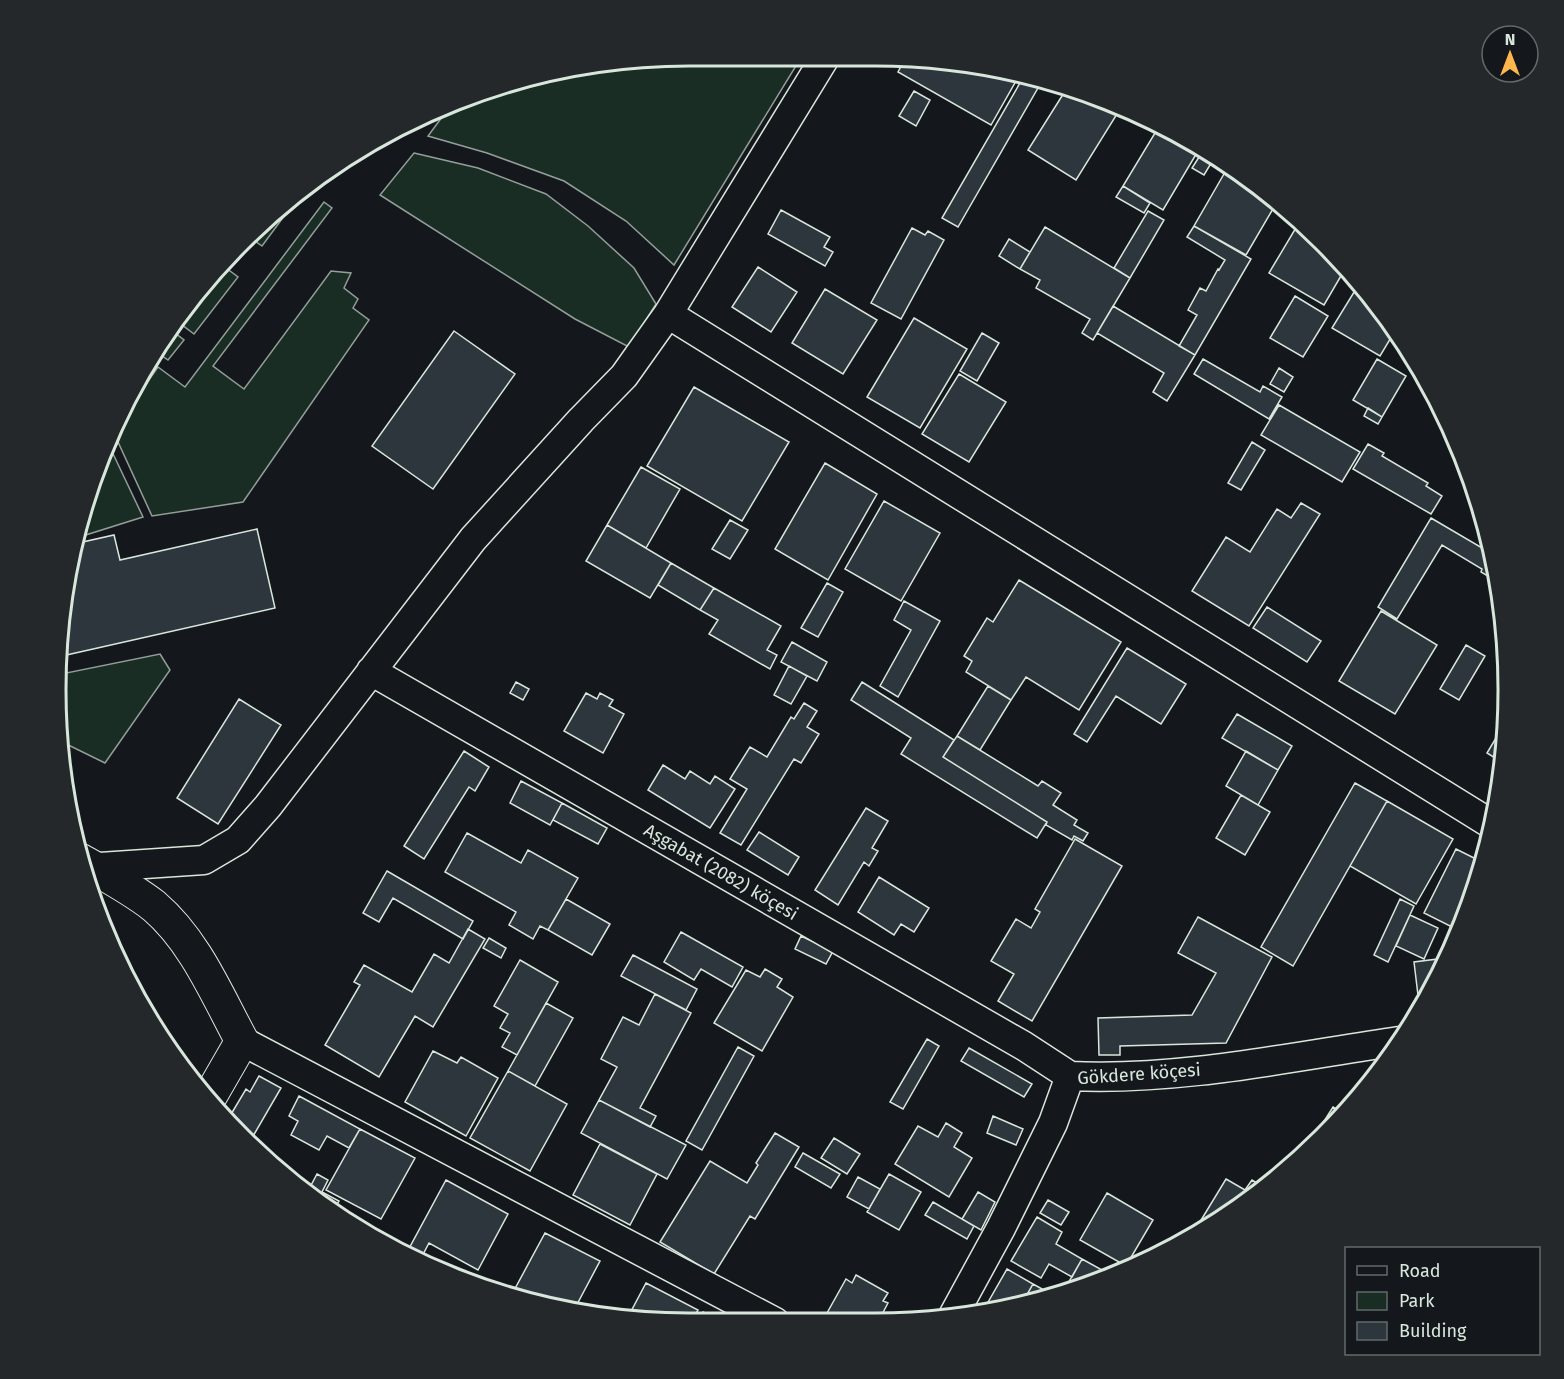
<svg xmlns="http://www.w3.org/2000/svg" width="1564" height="1379" font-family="'Fira Sans',sans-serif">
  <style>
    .green { fill: #1a2d24; stroke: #939e99; stroke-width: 1.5 }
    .building { fill: #2c363c; stroke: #d8e6dc; stroke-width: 1.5 }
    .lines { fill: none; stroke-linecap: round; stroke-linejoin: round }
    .minor-casing { stroke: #d8e6dc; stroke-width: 31 }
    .tertiary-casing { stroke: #d8e6dc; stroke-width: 35 }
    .minor { stroke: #14181c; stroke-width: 28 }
    .tertiary { stroke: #14181c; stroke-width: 33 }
    .labels { text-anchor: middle; stroke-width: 4.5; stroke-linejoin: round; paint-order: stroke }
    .street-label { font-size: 18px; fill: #d8e6dc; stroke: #14181c }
    .rim { fill: none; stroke: #d8e6dc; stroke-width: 3 }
  </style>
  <rect width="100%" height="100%" fill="#14181c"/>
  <path class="green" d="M 689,56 L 802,56 L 674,265 L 626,221 L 564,181 L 487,153 L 428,136 L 451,105 L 526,77 Z
    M 414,153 L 478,168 L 546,194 L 588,226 L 634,268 L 656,304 L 629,347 L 575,319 L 380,195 Z
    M 302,192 L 262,246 L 249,237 L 272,213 Z
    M 324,202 L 332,208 L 213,366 L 244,389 L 331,271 L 351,273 L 344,288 L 358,299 L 353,308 L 369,320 L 243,502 L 152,516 L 113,431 L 158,367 L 185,387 Z
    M 222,265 L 238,277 L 194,334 L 177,321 L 207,282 Z
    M 171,330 L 184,340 L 168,360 L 158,353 Z
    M 107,441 L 143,517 L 76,538 L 104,447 Z
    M 160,654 L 170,670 L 105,763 L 58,740 L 57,731 L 61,674 Z"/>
  <path class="building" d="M 906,57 L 998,68 L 1020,74 L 991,125 L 898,72 Z
    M 1024,76 L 1042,81 L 958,227 L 942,218 Z
    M 1067,88 L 1122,106 L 1076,180 L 1028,150 Z
    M 914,91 L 930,100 L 916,126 L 899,116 Z
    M 1158,128 L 1198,151 L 1163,210 L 1123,186 Z
    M 1201,154 L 1213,160 L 1204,175 L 1192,168 Z
    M 1228,167 L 1277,202 L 1246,255 L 1194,226 Z
    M 1123,186 L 1150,203 L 1144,213 L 1116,197 Z
    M 781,210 L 830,237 L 824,247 L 833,252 L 825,266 L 768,234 Z
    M 1148,211 L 1164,220 L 1130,278 L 1114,268 Z
    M 1300,221 L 1345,269 L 1324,305 L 1269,273 Z
    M 1194,226 L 1251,259 L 1195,355 L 1179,346 L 1197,315 L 1188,310 L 1200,288 L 1206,291 L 1218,269 L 1219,270 L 1225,260 L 1187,237 Z
    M 1045,227 L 1130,278 L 1093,340 L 1082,333 L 1090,319 L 1036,288 L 1040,280 L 1020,269 Z
    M 912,228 L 925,235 L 928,231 L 944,240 L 901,319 L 871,303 Z
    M 1009,239 L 1030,252 L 1020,269 L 999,256 Z
    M 758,267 L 797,292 L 771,332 L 732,307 Z
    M 1359,284 L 1378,304 L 1395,331 L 1380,356 L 1332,328 Z
    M 825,289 L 877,320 L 843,374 L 792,343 Z
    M 1295,296 L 1328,316 L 1303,357 L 1270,338 Z
    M 1113,306 L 1195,355 L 1167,401 L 1153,392 L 1164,373 L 1097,333 Z
    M 914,318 L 967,349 L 920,428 L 867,397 Z
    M 454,331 L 515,374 L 433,489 L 372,446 Z
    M 982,333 L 999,343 L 977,381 L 960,371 Z
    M 1203,359 L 1260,392 L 1263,386 L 1282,397 L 1269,419 L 1194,374 Z
    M 1377,359 L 1406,376 L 1382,417 L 1353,400 Z
    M 1279,368 L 1293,377 L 1284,392 L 1270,384 Z
    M 959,374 L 1006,402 L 969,462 L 922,434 Z
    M 694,387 L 789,442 L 742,521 L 647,466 Z
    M 1279,405 L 1360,452 L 1342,482 L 1261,435 Z
    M 1368,408 L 1382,417 L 1378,424 L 1364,416 Z
    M 1252,442 L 1265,450 L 1241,490 L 1228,483 Z
    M 1368,444 L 1384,453 L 1382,456 L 1428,483 L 1426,486 L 1442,496 L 1431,514 L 1353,469 Z
    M 825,463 L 877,494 L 828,580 L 775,549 Z
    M 641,467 L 680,489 L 646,548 L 607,525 Z
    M 884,501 L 940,533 L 901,601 L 845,569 Z
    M 1301,503 L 1320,514 L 1249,626 L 1192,591 L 1226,537 L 1250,552 L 1277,509 L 1291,518 Z
    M 1431,518 L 1482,548 L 1489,537 L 1496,581 L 1481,572 L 1482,569 L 1442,545 L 1397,619 L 1378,607 Z
    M 730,520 L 748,530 L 730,559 L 712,549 Z
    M 607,525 L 671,563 L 650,598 L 586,561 Z
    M 257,529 L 275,608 L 62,656 L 68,566 L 74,544 L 114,535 L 120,560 Z
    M 671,563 L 714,588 L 700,610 L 658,585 Z
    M 1019,580 L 1121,642 L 1079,710 L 1026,677 L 1011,700 L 966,672 L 972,661 L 964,656 L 987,618 L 993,622 Z
    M 827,583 L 843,592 L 818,637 L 801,628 Z
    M 714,588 L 781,626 L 767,650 L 777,655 L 770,669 L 709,634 L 718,620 L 700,610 Z
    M 904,601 L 940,621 L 898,697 L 880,686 L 911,630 L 894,620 Z
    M 1267,607 L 1321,641 L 1307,662 L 1253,628 Z
    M 1381,611 L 1437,645 L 1395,714 L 1339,681 Z
    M 792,642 L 827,662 L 817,681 L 781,662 Z
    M 1466,645 L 1485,656 L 1459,700 L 1440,689 Z
    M 1127,648 L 1186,684 L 1161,724 L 1116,696 L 1087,742 L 1074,734 Z
    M 789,666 L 807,676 L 791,704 L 774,695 Z
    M 516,682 L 529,689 L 523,700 L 510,693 Z
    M 862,682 L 954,740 L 943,757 L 1047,822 L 1037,838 L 901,754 L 911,738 L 851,700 Z
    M 988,686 L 1011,700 L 980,750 L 957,736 Z
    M 586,693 L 597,699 L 600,693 L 613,700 L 609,706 L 624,714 L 603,753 L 564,731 Z
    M 239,699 L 281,725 L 218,824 L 177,798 Z
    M 804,703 L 817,711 L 807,727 L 819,734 L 801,763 L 794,759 L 741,845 L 720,833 L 747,789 L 730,779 L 750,747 L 767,757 L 791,717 L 794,719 Z
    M 1237,714 L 1292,746 L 1278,770 L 1222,738 Z
    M 1505,723 L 1503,763 L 1487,753 Z
    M 957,736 L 1038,786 L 1042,781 L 1061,793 L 1053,805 L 1077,820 L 1074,825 L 1088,833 L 1083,841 L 1074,836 L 1072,840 L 1046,825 L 1047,822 L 943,757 Z
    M 464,751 L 489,767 L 475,791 L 469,787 L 424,859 L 404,846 Z
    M 1246,751 L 1278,770 L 1258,805 L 1226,786 Z
    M 663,765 L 685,779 L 690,771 L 710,784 L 715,776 L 735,789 L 710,828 L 648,790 Z
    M 521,781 L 562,803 L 550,825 L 510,803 Z
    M 1355,783 L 1387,801 L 1293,966 L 1261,947 Z
    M 1241,795 L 1270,812 L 1245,855 L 1216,838 Z
    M 1387,801 L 1453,839 L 1416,904 L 1350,866 Z
    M 562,803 L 607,828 L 598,844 L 553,820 Z
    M 866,808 L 888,821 L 872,848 L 878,851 L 869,866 L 864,862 L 838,905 L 815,890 Z
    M 759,832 L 799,857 L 788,875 L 747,850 Z
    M 467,833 L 521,863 L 528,850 L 578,878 L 548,930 L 540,926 L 533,939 L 509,925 L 516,912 L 445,872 Z
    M 1075,839 L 1122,866 L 1032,1021 L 998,1001 L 1014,974 L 991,961 L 1016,919 L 1031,928 L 1040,912 L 1035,909 Z
    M 1456,849 L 1482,862 L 1475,893 L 1458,930 L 1424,913 Z
    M 387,871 L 473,921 L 463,939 L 393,898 L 379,922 L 363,913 Z
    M 879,877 L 929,908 L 914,932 L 901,924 L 894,935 L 858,912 Z
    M 566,899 L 610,924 L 592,955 L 548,930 Z
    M 1400,899 L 1414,906 L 1388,962 L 1374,955 Z
    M 1410,915 L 1438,928 L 1424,959 L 1396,946 Z
    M 1198,917 L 1272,957 L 1226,1043 L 1120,1046 L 1120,1055 L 1099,1055 L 1098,1018 L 1192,1015 L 1216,973 L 1178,953 Z
    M 468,929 L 485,939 L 433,1027 L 415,1016 L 379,1077 L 325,1045 L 360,985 L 354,982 L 364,965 L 412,992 L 434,954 L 449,963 Z
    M 681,932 L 743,967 L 732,987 L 701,969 L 694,980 L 664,962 Z
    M 801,936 L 833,951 L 826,964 L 795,949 Z
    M 489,938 L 506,948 L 501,958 L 483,948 Z
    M 633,955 L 697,989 L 686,1010 L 621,976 Z
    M 1446,958 L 1424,1006 L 1420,1012 L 1414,962 Z
    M 520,960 L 558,982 L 517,1055 L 502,1047 L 510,1033 L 500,1028 L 508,1014 L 494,1006 Z
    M 765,969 L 782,979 L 777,987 L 793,997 L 762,1051 L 714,1023 L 746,970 L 760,977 Z
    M 655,994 L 691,1013 L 640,1108 L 656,1116 L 650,1127 L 599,1100 L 617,1067 L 601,1059 L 623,1017 L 639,1025 Z
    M 546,1003 L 573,1018 L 535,1086 L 508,1071 Z
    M 927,1039 L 939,1046 L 903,1109 L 890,1102 Z
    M 738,1047 L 754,1056 L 702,1150 L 686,1141 Z
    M 969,1048 L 1032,1084 L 1024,1097 L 961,1061 Z
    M 433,1051 L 457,1063 L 461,1057 L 498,1078 L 466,1136 L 405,1102 Z
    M 508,1071 L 567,1104 L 530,1171 L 470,1138 Z
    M 259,1076 L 281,1088 L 252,1138 L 235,1129 L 227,1121 L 246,1089 L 250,1092 Z
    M 299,1096 L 360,1129 L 349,1148 L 327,1136 L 319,1150 L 291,1135 L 298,1121 L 289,1116 Z
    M 599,1100 L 686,1145 L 667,1179 L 581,1133 Z
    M 1333,1107 L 1344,1114 L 1306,1150 Z
    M 993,1116 L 1023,1129 L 1016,1145 L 987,1133 Z
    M 946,1123 L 962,1133 L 954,1147 L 972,1158 L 949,1197 L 895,1164 L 918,1126 L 938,1137 Z
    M 360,1129 L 415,1158 L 381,1219 L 326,1190 Z
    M 775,1133 L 799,1147 L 755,1219 L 750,1216 L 714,1274 L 660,1242 L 710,1161 L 747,1183 L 758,1165 L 756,1163 Z
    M 834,1138 L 860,1154 L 847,1174 L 821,1158 Z
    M 600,1144 L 657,1174 L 630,1225 L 573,1195 Z
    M 803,1153 L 840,1174 L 831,1188 L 795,1167 Z
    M 317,1174 L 328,1180 L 322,1192 L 339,1201 L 333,1211 L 301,1190 L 303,1186 L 309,1189 Z
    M 889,1174 L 921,1192 L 899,1230 L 867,1212 Z
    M 858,1177 L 880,1189 L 869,1209 L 847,1197 Z
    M 1226,1179 L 1245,1190 L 1252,1180 L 1265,1188 L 1192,1235 Z
    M 446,1180 L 508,1214 L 478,1270 L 429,1243 L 419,1262 L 405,1256 Z
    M 978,1192 L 995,1202 L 981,1230 L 962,1219 Z
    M 1107,1193 L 1153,1220 L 1126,1266 L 1080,1240 Z
    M 1048,1200 L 1069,1212 L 1061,1225 L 1040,1213 Z
    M 933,1202 L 974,1226 L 967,1239 L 925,1215 Z
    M 1037,1217 L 1062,1232 L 1056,1244 L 1082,1259 L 1072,1277 L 1049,1264 L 1041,1278 L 1011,1261 Z
    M 545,1233 L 600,1261 L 574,1310 L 526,1302 L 511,1296 Z
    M 1082,1259 L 1111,1275 L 1064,1292 L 1063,1292 Z
    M 1007,1269 L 1033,1284 L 1021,1305 L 983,1311 Z
    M 856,1275 L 888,1293 L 883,1301 L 888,1303 L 878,1322 L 822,1322 L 846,1279 L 852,1283 Z
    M 646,1283 L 698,1310 L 691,1322 L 648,1322 L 627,1319 Z
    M 1033,1284 L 1055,1296 L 1039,1302 L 1021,1305 Z
    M 703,1312 L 723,1322 L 697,1322 Z"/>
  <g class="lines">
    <g class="minor-casing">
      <path id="minor" d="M 668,314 L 1491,824
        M 371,671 L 1024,1046 L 1070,1076
        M 85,868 L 204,860 L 238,840 L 268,806 L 473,539 L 581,420 L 624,376 L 668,314 L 826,56
        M 242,1041 L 775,1322
        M 953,1316 L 1001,1228 L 1053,1123 L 1070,1076 C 1181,1081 1290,1057 1399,1041"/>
    </g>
    <g class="tertiary-casing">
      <path id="tertiary" d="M 80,860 C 103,873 134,890 154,906 C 195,941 217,995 242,1041 L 208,1100"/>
    </g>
    <use href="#minor" class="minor"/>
    <use href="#tertiary" class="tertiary"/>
  </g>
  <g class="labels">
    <g class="street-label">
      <text transform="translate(721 872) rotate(30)" y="6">Aşgabat (2082) köçesi</text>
      <text transform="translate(1139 1074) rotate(-4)" y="6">Gökdere köçesi</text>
    </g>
  </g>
  <path d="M0 0H1564V1379H0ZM689 66H875A623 623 0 0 1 1498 689V690A623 623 0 0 1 875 1313H689A623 623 0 0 1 66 690V689A623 623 0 0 1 689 66Z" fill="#24282b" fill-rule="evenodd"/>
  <path class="rim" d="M689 66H875A623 623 0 0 1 1498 689V690A623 623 0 0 1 875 1313H689A623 623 0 0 1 66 690V689A623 623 0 0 1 689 66Z"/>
  <rect x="1345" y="1247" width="195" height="108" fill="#14181c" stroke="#626a69" stroke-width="1.5"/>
  <rect x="1357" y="1266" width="30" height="9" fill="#14181c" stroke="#626a69" stroke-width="1.5"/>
  <text x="1399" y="1277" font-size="18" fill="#d8e6dc">Road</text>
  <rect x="1357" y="1292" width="30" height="18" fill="#1a2d24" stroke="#626a69" stroke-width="1.5"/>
  <text x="1399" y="1307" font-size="18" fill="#d8e6dc">Park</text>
  <rect x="1357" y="1322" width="30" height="18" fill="#2c363c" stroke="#626a69" stroke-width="1.5"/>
  <text x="1399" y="1337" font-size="18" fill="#d8e6dc">Building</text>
  <g transform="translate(1510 54)"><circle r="28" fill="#14181c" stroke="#626a69" stroke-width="1.5"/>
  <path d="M0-4.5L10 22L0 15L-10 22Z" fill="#ffb74d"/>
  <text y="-9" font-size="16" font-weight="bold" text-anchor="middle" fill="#d8e6dc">N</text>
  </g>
</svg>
